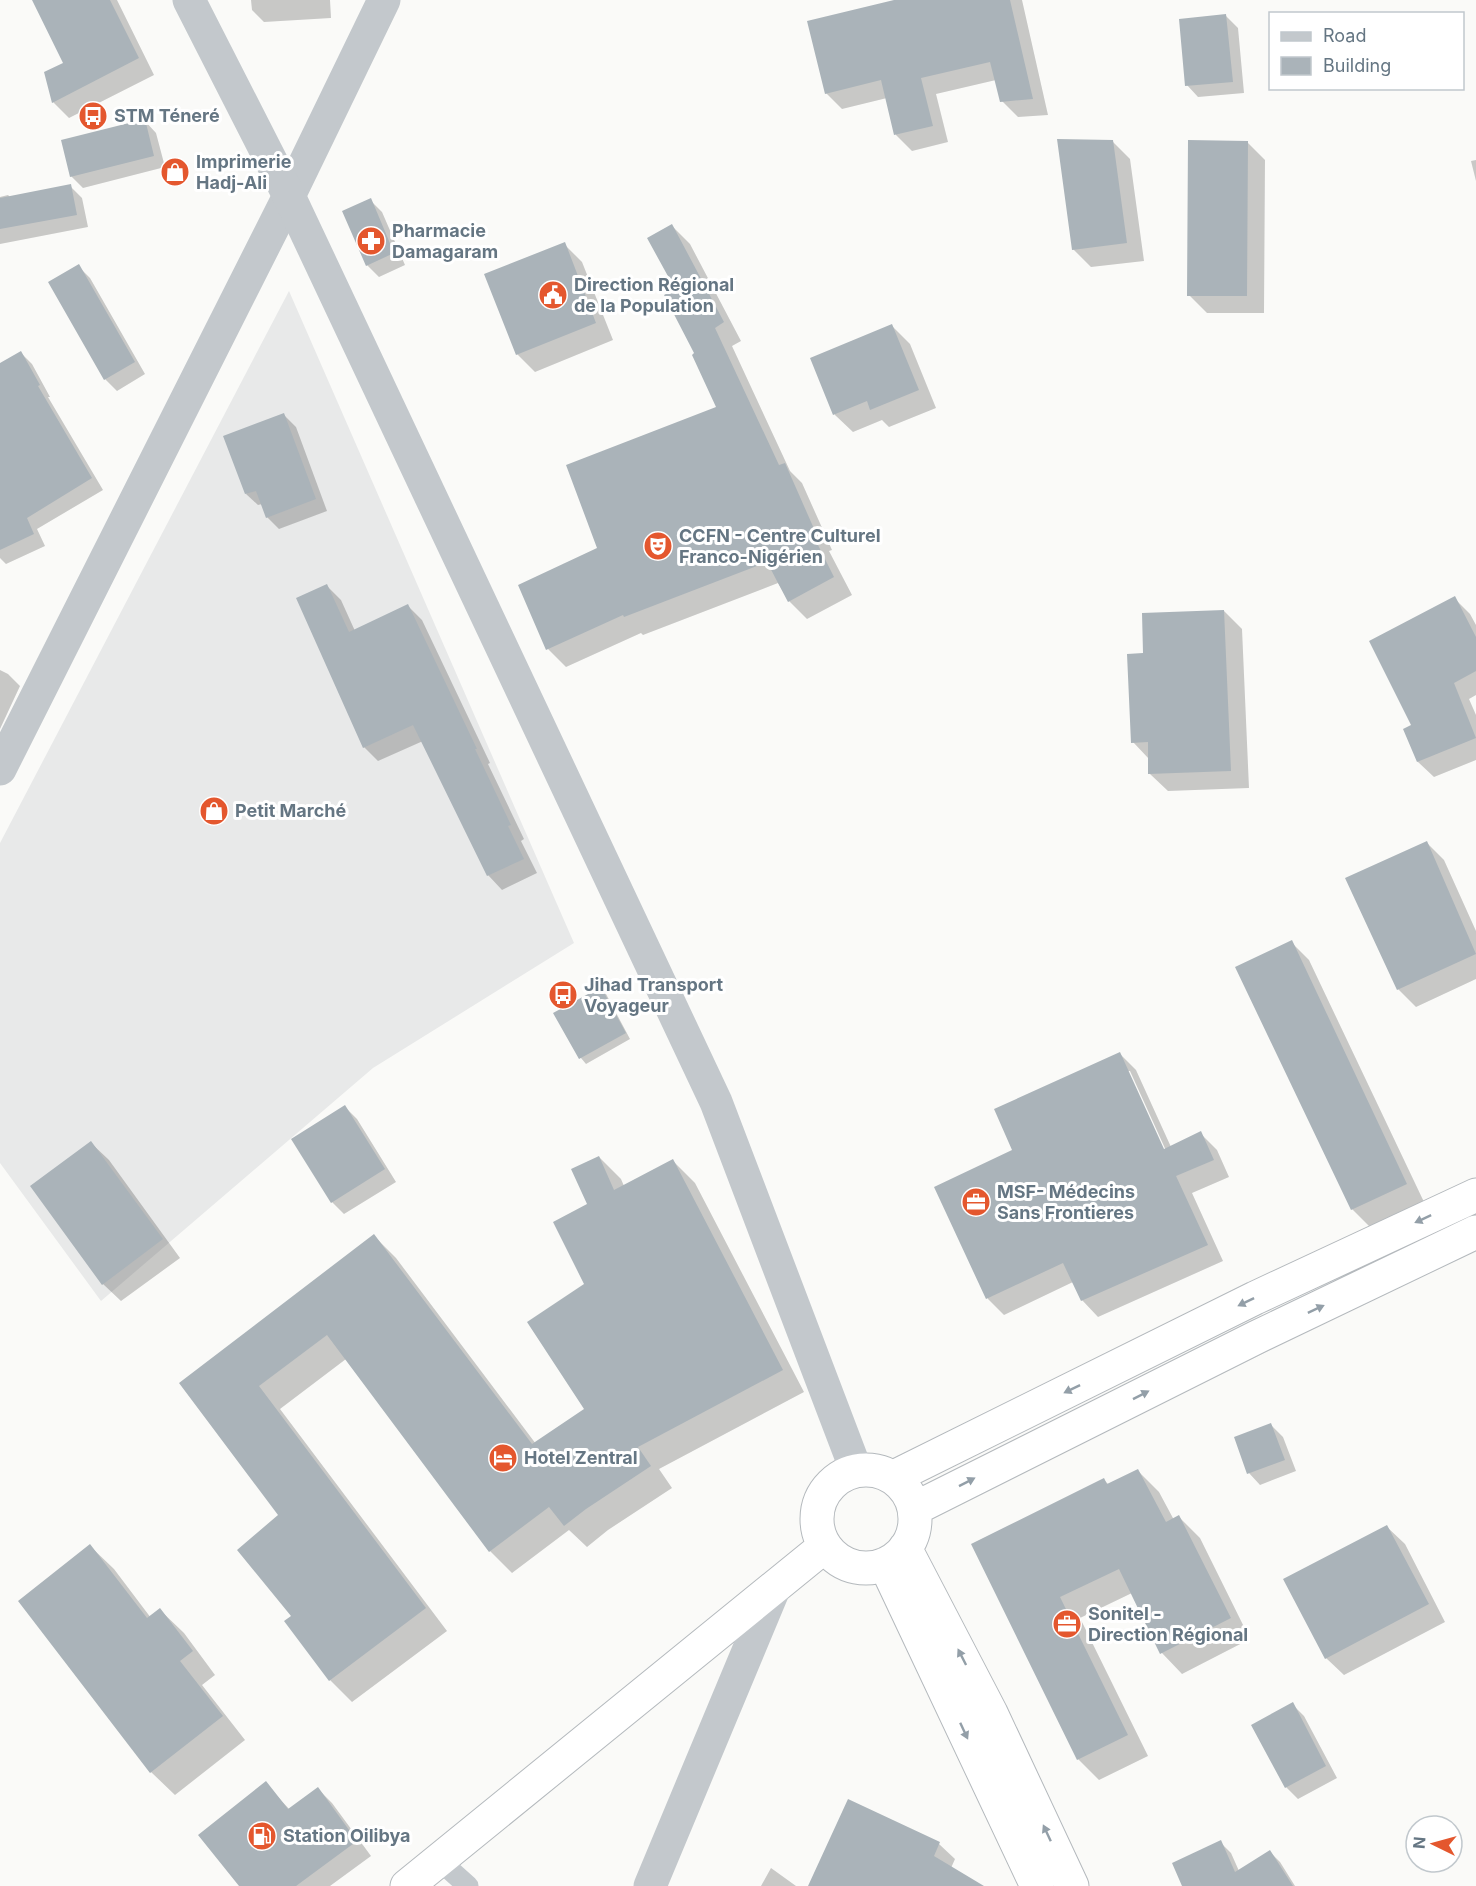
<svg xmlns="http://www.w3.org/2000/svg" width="1476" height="1886" font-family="Inter,sans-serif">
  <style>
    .built { fill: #e8e9e9 }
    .shadow { fill: #0003; fill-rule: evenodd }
    .building { fill: #aab3b9 }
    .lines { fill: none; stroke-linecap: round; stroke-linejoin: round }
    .trunk-casing { stroke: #b4b9bd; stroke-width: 35 }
    .service { stroke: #c3c8cc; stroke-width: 21 }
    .minor { stroke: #c3c8cc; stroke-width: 33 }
    .tertiary { stroke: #c3c8cc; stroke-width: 33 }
    .trunk { stroke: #fff; stroke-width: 33 }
    .oneway { fill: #939fa8 }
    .labels { text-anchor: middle; stroke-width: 6; stroke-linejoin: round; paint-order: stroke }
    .poi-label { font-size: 18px; font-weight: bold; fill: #657683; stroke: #fff; text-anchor: start }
  </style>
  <rect width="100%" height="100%" fill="#fafaf8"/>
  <path class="built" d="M 289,291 L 574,943 L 373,1068 L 101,1301 L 0,1163 L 0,843 Z"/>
  <path class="shadow" d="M 33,0 L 117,0 L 154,75 L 69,118 L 53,102 L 65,64 Z
    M 251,0 L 330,0 L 331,18 L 264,22 L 252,10 Z
    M 922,0 L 1022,0 L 1048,115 L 1018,117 L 1002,101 L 996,80 L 936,94 L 948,142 L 912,151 L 896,135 L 887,98 L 842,109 L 826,93 Z
    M 1226,16 L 1238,28 L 1244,93 L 1198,97 L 1187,85 Z
    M 145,121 L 156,133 L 165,167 L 83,188 L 71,176 Z
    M 1112,141 L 1130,159 L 1144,261 L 1091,267 L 1073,249 Z
    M 1247,142 L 1265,160 L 1264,313 L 1207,313 L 1189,295 Z
    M 1476,160 L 1476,181 L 1471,161 Z
    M 70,186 L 82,198 L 88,227 L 0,244 L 0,197 L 8,195 L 10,197 Z
    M 370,200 L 382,212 L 405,265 L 379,277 L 367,265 Z
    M 672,226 L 690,244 L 741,341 L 732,346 L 790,471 L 802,483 L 832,550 L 829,551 L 852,595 L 807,619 L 789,601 L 778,583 L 643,635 L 641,633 L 566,667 L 548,649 L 599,549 L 719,408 L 696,354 L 677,290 Z
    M 564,244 L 582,262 L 613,340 L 535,372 L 517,354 Z
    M 78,266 L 90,278 L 145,374 L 117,391 L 105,379 Z
    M 892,326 L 910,344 L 936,408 L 889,427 L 882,420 L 853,432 L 835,415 L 812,359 Z
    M 21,353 L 32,364 L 50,397 L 48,397 L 103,490 L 37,529 L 45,546 L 6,564 L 0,558 L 0,365 Z
    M 284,415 L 296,427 L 327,511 L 279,529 L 267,517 L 262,504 L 258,505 L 246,494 Z
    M 327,586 L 341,600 L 355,631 L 408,606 L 422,620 L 490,763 L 488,764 L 524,839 L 521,841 L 537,873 L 502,890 L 488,875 L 423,741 L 378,761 L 364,747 Z
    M 1454,598 L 1470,614 L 1476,625 L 1476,695 L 1469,699 L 1476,715 L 1476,760 L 1434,777 L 1418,762 L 1405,729 L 1414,725 Z
    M 1224,611 L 1242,629 L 1249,788 L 1168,791 L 1150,774 L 1149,759 L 1133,742 L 1145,655 Z
    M 0,670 L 8,674 L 20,686 L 0,729 Z
    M 1426,842 L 1444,860 L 1476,931 L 1476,979 L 1416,1007 L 1398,989 Z
    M 1291,942 L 1309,960 L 1424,1202 L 1370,1227 L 1352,1209 Z
    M 600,989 L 606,994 L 630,1039 L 586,1064 L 581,1058 L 555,1013 Z
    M 1120,1054 L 1136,1070 L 1171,1147 L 1200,1133 L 1217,1150 L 1229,1177 L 1192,1193 L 1223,1261 L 1098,1317 L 1082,1300 L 1073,1282 L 1004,1315 L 988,1299 L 936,1187 L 1014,1150 ZM 1127,1071 L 1130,1071 L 1168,1155 L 1166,1156 Z
    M 345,1107 L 357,1119 L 396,1182 L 344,1214 L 332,1202 L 293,1139 Z
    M 91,1143 L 109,1160 L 180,1258 L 121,1301 L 103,1284 Z
    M 599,1157 L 621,1179 L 624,1186 L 673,1161 L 695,1183 L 804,1392 L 659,1469 L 672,1488 L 608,1530 L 587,1547 L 569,1530 L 512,1573 L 490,1551 L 346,1359 L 280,1409 L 447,1631 L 352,1702 L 330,1680 L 286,1622 L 293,1616 L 280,1515 L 181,1383 L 374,1236 L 396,1258 L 536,1444 L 586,1410 L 586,1284 L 589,1205 Z
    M 1271,1425 L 1283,1437 L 1296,1471 L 1260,1485 L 1249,1473 Z
    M 1138,1471 L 1159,1492 L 1174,1520 L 1179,1517 L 1200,1538 L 1250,1639 L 1182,1674 L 1162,1653 L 1132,1593 L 1080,1618 L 1148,1756 L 1099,1780 L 1078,1759 L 973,1545 L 1104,1480 L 1109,1485 Z
    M 1387,1527 L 1405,1544 L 1445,1622 L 1344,1675 L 1326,1658 Z
    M 90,1546 L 114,1569 L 151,1618 L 160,1610 L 184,1633 L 215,1675 L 202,1685 L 245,1740 L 175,1795 L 151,1772 Z
    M 1292,1704 L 1304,1716 L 1337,1778 L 1298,1799 L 1286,1787 Z
    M 265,1783 L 290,1810 L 318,1789 L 332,1803 L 371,1856 L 330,1886 L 240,1886 Z
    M 1220,1842 L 1231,1853 L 1239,1871 L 1270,1852 L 1280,1862 L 1295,1886 L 1183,1886 Z
    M 939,1844 L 955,1859 L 951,1868 L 981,1886 L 810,1886 Z
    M 771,1868 L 796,1886 L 761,1886 Z"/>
  <path class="building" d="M 32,0 L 110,0 L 139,58 L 52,103 L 44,72 L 63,63 Z
    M 894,0 L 1010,0 L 1033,99 L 1000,102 L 990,62 L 921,78 L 933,126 L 894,135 L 881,80 L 825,94 L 807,21 Z
    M 1226,14 L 1233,82 L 1185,86 L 1179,19 Z
    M 145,119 L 154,156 L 70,177 L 61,140 Z
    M 1057,139 L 1113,140 L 1127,243 L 1072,250 Z
    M 1188,140 L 1248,141 L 1247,296 L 1187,296 Z
    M 71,184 L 77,215 L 0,229 L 0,198 Z
    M 371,198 L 394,253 L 366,266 L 342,211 Z
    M 672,224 L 724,322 L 715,328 L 779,465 L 785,463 L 815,531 L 812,533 L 834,577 L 788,602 L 767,562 L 624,617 L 623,615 L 546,650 L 518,585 L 597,548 L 566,465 L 716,407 L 692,355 L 694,353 L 664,295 L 675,289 L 647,238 Z
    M 565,242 L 596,323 L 516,355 L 484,274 Z
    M 79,264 L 135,362 L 104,380 L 48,282 Z
    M 892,324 L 919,390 L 870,410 L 867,401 L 833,415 L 810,358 Z
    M 21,351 L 40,385 L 38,386 L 92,478 L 27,518 L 34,534 L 0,550 L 0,363 Z
    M 284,413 L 316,499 L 266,518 L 256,491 L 245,494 L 223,436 Z
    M 327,584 L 349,632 L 408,604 L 477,749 L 475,749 L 511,825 L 508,826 L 524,859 L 487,876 L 413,725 L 363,748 L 296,598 Z
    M 1455,596 L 1476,637 L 1476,671 L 1454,683 L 1476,738 L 1417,762 L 1403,729 L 1411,725 L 1369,641 Z
    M 1224,610 L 1231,771 L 1148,774 L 1148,742 L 1131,743 L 1127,654 L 1143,653 L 1142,613 Z
    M 1427,841 L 1476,954 L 1397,990 L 1345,878 Z
    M 1292,940 L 1407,1184 L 1351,1210 L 1235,967 Z
    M 601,987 L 626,1033 L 579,1059 L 553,1013 Z
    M 1120,1052 L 1164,1149 L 1201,1131 L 1214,1160 L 1176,1176 L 1208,1245 L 1081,1301 L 1063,1263 L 986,1299 L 934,1187 L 1012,1150 L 994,1109 Z
    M 345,1105 L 385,1169 L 331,1203 L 291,1139 Z
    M 91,1141 L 163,1239 L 102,1285 L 30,1186 Z
    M 599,1156 L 614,1190 L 673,1159 L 783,1370 L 638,1447 L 651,1466 L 586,1509 L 564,1526 L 549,1507 L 489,1552 L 327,1335 L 259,1386 L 426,1608 L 329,1681 L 284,1621 L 291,1616 L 237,1550 L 278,1515 L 179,1383 L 374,1234 L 532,1444 L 584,1409 L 527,1322 L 584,1284 L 553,1222 L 587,1204 L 571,1169 Z
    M 1271,1423 L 1285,1460 L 1247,1474 L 1234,1437 Z
    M 1138,1469 L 1166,1522 L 1179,1515 L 1231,1618 L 1160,1654 L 1119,1569 L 1060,1597 L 1128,1735 L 1077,1760 L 971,1544 L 1104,1478 L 1107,1484 Z
    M 1387,1525 L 1429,1604 L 1325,1659 L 1283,1579 Z
    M 90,1544 L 147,1618 L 160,1608 L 193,1651 L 180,1661 L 223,1716 L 150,1773 L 18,1601 Z
    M 1293,1702 L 1326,1766 L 1285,1788 L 1251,1725 Z
    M 266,1781 L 288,1809 L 318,1787 L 357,1841 L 296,1886 L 239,1886 L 198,1835 Z
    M 848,1799 L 940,1842 L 934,1856 L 984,1886 L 808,1886 Z
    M 1221,1840 L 1235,1872 L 1270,1850 L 1293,1886 L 1182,1886 L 1172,1863 Z"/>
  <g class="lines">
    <g class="trunk-casing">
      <path id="trunk" d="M817 1519a49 49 0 1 1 98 0a49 49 0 1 1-98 0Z
        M 894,1477 L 1255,1298 L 1476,1195
        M 914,1509 L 1257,1337 L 1476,1232
        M 905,1548 L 991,1713 L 1072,1886
        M 885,1564 L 1037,1886
        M 407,1886 L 825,1546"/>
    </g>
    <path class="service" d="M 439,1860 L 468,1886"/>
    <path class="minor" d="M 0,769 L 289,196 L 384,0
      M 650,1886 L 774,1589"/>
    <path class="tertiary" d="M 189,0 L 289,196 L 716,1102 L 856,1470"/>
    <use href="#trunk" class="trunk"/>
  </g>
  <defs><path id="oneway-solid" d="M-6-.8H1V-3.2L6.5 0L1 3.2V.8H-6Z" transform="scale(1.5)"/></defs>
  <g class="oneway">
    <use href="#oneway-solid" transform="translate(1423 1219) rotate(155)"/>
    <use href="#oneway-solid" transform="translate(1246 1302) rotate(154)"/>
    <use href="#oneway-solid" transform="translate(1316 1309) rotate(-25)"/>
    <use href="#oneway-solid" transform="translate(1072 1389) rotate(154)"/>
    <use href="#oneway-solid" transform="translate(1141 1395) rotate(-27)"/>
    <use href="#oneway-solid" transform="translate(967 1482) rotate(-27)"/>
    <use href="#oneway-solid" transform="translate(962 1657) rotate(-117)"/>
    <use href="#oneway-solid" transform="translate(964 1731) rotate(65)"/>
    <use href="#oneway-solid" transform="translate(1047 1833) rotate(-115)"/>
  </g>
  <defs>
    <g id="bus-disc" transform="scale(1.5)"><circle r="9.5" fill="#e4572e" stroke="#fff"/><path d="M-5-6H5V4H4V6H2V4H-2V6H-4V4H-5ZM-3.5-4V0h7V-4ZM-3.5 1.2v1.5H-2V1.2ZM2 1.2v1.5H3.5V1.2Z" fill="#fff"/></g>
    <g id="shop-disc" transform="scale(1.5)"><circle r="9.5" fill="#e4572e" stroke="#fff"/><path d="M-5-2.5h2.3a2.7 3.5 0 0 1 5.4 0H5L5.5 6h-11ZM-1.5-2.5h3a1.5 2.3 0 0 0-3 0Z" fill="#fff"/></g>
    <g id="pharmacy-disc" transform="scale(1.5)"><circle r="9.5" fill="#e4572e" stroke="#fff"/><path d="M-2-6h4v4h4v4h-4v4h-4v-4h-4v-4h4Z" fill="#fff"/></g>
    <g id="civic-disc" transform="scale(1.5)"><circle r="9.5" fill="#e4572e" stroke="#fff"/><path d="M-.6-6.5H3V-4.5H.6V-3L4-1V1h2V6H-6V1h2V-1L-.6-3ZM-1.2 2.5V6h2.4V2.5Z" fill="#fff"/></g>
    <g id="theatre-disc" transform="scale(1.5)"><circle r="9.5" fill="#e4572e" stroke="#fff"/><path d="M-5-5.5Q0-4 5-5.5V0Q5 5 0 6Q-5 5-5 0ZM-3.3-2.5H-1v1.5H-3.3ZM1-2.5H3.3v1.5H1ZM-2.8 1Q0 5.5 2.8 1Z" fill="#fff"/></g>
    <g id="office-disc" transform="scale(1.5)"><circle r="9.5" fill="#e4572e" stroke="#fff"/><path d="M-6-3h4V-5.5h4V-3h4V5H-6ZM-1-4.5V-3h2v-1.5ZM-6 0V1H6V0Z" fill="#fff"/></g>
    <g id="hotel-disc" transform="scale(1.5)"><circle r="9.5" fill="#e4572e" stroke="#fff"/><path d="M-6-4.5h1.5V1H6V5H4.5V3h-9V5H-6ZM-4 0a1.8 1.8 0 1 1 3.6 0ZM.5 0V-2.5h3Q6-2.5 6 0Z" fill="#fff"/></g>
    <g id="fuel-disc" transform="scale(1.5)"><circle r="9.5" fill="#e4572e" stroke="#fff"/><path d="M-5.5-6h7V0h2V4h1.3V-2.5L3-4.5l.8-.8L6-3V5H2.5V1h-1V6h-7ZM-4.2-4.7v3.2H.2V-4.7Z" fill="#fff"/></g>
  </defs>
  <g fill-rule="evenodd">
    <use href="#bus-disc" x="93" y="116"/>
    <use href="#shop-disc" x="175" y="172"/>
    <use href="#pharmacy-disc" x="371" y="241"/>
    <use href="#civic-disc" x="553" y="295"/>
    <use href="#theatre-disc" x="658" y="546"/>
    <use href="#shop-disc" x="214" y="811"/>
    <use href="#bus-disc" x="563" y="995"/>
    <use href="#office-disc" x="976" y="1202"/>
    <use href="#hotel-disc" x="503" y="1458"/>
    <use href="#office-disc" x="1067" y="1624"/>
    <use href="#fuel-disc" x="262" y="1836"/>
  </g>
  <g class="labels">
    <g class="poi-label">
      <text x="114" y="122">STM Téneré</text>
      <text x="196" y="168">Imprimerie<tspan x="196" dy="21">Hadj-Ali</tspan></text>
      <text x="392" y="237">Pharmacie<tspan x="392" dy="21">Damagaram</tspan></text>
      <text x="574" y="291">Direction Régional<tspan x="574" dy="21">de la Population</tspan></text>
      <text x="679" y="542">CCFN - Centre Culturel<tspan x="679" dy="21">Franco-Nigérien</tspan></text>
      <text x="235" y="817">Petit Marché</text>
      <text x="584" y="991">Jihad Transport<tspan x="584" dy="21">Voyageur</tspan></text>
      <text x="997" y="1198">MSF- Médecins<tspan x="997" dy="21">Sans Frontieres</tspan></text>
      <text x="524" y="1464">Hotel Zentral</text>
      <text x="1088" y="1620">Sonitel -<tspan x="1088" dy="21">Direction Régional</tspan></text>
      <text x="283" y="1842">Station Oilibya</text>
    </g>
  </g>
  <rect x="1269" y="12" width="195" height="78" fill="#ffffff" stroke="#c1c8cd" stroke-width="1.5"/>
  <rect x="1281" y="32" width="30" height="9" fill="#c3c8cc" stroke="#c1c8cd" stroke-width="1.5"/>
  <text x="1323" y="42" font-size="18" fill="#657683">Road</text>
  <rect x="1281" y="57" width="30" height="18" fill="#aab3b9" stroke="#c1c8cd" stroke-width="1.5"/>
  <text x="1323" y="72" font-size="18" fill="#657683">Building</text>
  <g transform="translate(1434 1844) rotate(275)"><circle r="28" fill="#ffffff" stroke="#c1c8cd" stroke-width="1.5"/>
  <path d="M0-4.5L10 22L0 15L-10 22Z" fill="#e4572e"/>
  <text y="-9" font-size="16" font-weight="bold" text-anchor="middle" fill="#657683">N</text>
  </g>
</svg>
